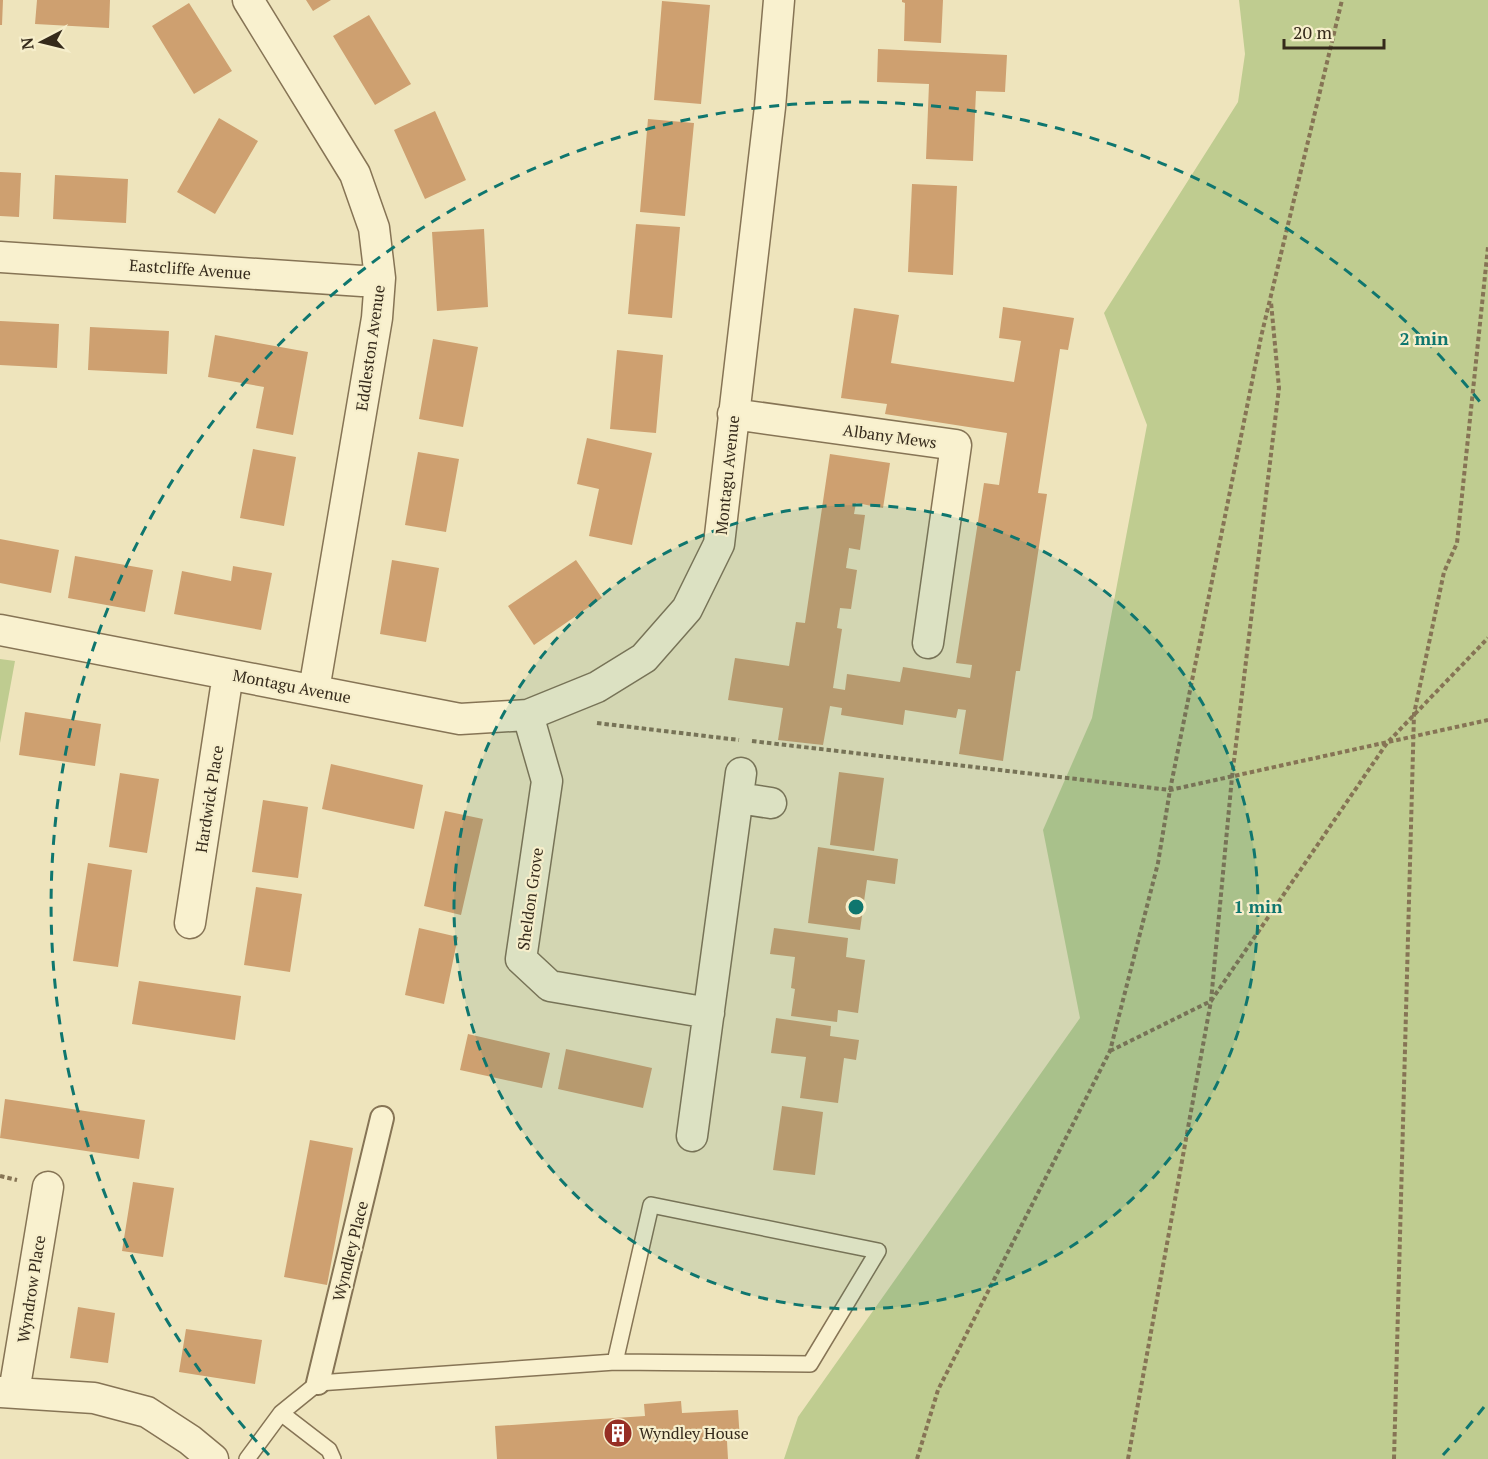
<svg xmlns="http://www.w3.org/2000/svg" width="1488" height="1459" font-family="'PT Serif',serif">
  <style>
    .green { fill: #bfcc90 }
    .building { fill: #cea070 }
    .lines { fill: none; stroke-linecap: round; stroke-linejoin: round }
    .service-casing { stroke: #867455; stroke-width: 18 }
    .pedestrian-casing { stroke: #867455; stroke-width: 26 }
    .minor-casing { stroke: #867455; stroke-width: 33 }
    .path { stroke: #867455; stroke-width: 4; stroke-dasharray: 4.5 3; stroke-linecap: butt }
    .service { stroke: #f9f1cf; stroke-width: 15 }
    .pedestrian { stroke: #f9f1cf; stroke-width: 22 }
    .minor { stroke: #f9f1cf; stroke-width: 30 }
    .ring { fill: none; stroke: #0f766e; stroke-width: 3; stroke-dasharray: 10 8 }
    .labels { text-anchor: middle; stroke-width: 4.5; stroke-linejoin: round; paint-order: stroke }
    .street-label { font-size: 16px; fill: #352a1b; stroke: #f6eecb }
    .poi-label { font-size: 16px; fill: #352a1b; stroke: #f6eecb; text-anchor: start }
    .centre { fill: #0f766e; stroke: #f6eecb; stroke-width: 3 }
    .ring-label { font-size: 18px; text-anchor: middle; font-weight: bold; fill: #0f766e; stroke: #f6eecb; stroke-width: 4.5; stroke-linejoin: round; paint-order: stroke }
  </style>
  <rect width="100%" height="100%" fill="#eee4bc"/>
  <path class="green" d="M 1239,0 L 1488,0 L 1488,1459 L 784,1459 L 798,1417 L 1080,1018 L 1043,830 L 1092,718 L 1147,425 L 1104,313 L 1238,102 L 1245,54 Z
    M 0,659 L 15,661 L 0,743 Z"/>
  <path class="building" d="M 0,0 L 3,0 L 2,25 L 0,25 Z
    M 37,0 L 110,0 L 109,28 L 35,24 Z
    M 306,0 L 331,0 L 313,11 Z
    M 902,0 L 943,0 L 941,43 L 904,41 L 905,3 L 902,2 Z
    M 662,1 L 710,5 L 701,104 L 654,100 Z
    M 189,3 L 232,71 L 194,94 L 152,26 Z
    M 369,15 L 411,84 L 375,105 L 333,36 Z
    M 878,49 L 1007,55 L 1005,92 L 976,91 L 973,161 L 926,159 L 929,84 L 877,82 Z
    M 435,111 L 466,180 L 425,199 L 394,130 Z
    M 219,118 L 258,141 L 215,214 L 177,192 Z
    M 648,119 L 694,123 L 685,216 L 640,212 Z
    M 0,172 L 21,173 L 19,217 L 0,216 Z
    M 55,175 L 128,179 L 126,223 L 53,219 Z
    M 912,184 L 957,186 L 953,275 L 908,272 Z
    M 636,224 L 680,227 L 672,318 L 628,314 Z
    M 484,229 L 488,307 L 437,311 L 432,232 Z
    M 1003,307 L 1074,318 L 1068,350 L 1060,349 L 1038,493 L 1047,494 L 1020,671 L 1016,671 L 1003,761 L 959,754 L 966,710 L 958,709 L 956,718 L 905,710 L 903,725 L 841,715 L 842,708 L 830,706 L 823,745 L 778,740 L 783,708 L 728,700 L 735,658 L 789,666 L 796,622 L 805,623 L 830,454 L 890,463 L 883,508 L 856,503 L 854,514 L 865,515 L 860,550 L 849,548 L 846,568 L 857,570 L 851,609 L 840,608 L 837,628 L 842,629 L 833,688 L 845,690 L 847,674 L 900,682 L 903,667 L 970,678 L 972,665 L 956,663 L 984,483 L 999,485 L 1007,433 L 885,414 L 887,404 L 841,398 L 854,308 L 899,315 L 891,363 L 1014,382 L 1021,341 L 999,338 Z
    M 0,321 L 59,324 L 57,368 L 0,365 Z
    M 90,327 L 169,331 L 167,374 L 88,370 Z
    M 215,335 L 308,352 L 293,435 L 256,428 L 264,387 L 208,377 Z
    M 433,339 L 478,347 L 463,427 L 419,419 Z
    M 617,350 L 663,355 L 656,433 L 610,429 Z
    M 587,438 L 652,453 L 632,545 L 589,536 L 599,489 L 577,484 Z
    M 253,449 L 296,457 L 284,526 L 240,518 Z
    M 418,452 L 459,459 L 446,532 L 405,525 Z
    M 0,539 L 59,550 L 51,593 L 0,583 Z
    M 75,556 L 153,570 L 145,612 L 68,598 Z
    M 392,560 L 439,568 L 426,642 L 380,634 Z
    M 576,560 L 602,598 L 534,645 L 508,606 Z
    M 233,566 L 272,573 L 261,630 L 174,614 L 182,571 L 231,581 Z
    M 25,712 L 101,724 L 95,766 L 19,755 Z
    M 331,764 L 423,785 L 414,829 L 322,809 Z
    M 839,772 L 884,778 L 874,851 L 830,845 Z
    M 120,773 L 159,779 L 147,853 L 109,847 Z
    M 263,800 L 308,807 L 298,878 L 252,872 Z
    M 445,811 L 483,819 L 461,915 L 424,906 Z
    M 818,847 L 898,859 L 895,884 L 867,880 L 860,930 L 808,923 Z
    M 88,863 L 132,870 L 118,967 L 73,961 Z
    M 256,887 L 302,894 L 290,972 L 244,965 Z
    M 419,928 L 458,937 L 444,1004 L 405,995 Z
    M 774,928 L 848,938 L 846,957 L 865,960 L 858,1013 L 838,1010 L 837,1022 L 791,1016 L 795,989 L 791,988 L 795,957 L 770,954 Z
    M 139,981 L 241,996 L 235,1040 L 132,1024 Z
    M 776,1018 L 831,1026 L 830,1036 L 859,1040 L 856,1060 L 844,1058 L 838,1103 L 800,1098 L 806,1057 L 771,1053 Z
    M 468,1034 L 550,1053 L 542,1088 L 460,1070 Z
    M 566,1049 L 652,1068 L 643,1108 L 558,1089 Z
    M 5,1099 L 145,1120 L 139,1159 L 0,1138 Z
    M 782,1106 L 823,1112 L 815,1175 L 773,1170 Z
    M 310,1140 L 353,1148 L 327,1285 L 284,1277 Z
    M 133,1182 L 174,1188 L 163,1257 L 122,1251 Z
    M 78,1307 L 115,1313 L 108,1363 L 70,1358 Z
    M 186,1329 L 262,1340 L 255,1384 L 179,1372 Z
    M 681,1401 L 682,1413 L 738,1410 L 740,1441 L 727,1441 L 728,1459 L 497,1459 L 495,1426 L 645,1416 L 644,1404 Z"/>
  <g class="lines">
    <g class="service-casing">
      <path id="service" d="M 281,1413 L 329,1450 L 333,1459
        M 247,1459 L 281,1413 L 318,1383 L 615,1362 L 810,1364 L 878,1251 L 651,1205 L 615,1362"/>
    </g>
    <g class="pedestrian-casing">
      <path id="pedestrian" d="M 318,1383 L 382,1118"/>
    </g>
    <g class="minor-casing">
      <path id="minor" d="M 248,0 L 355,174 L 374,228 L 380,278 L 377,318 L 314,690
        M 0,257 L 362,281 L 380,278
        M 733,414 L 956,445 L 928,643
        M 0,630 L 460,719 L 528,715 L 597,687 L 644,658 L 687,609 L 719,544 L 770,107 L 779,0
        M 528,715 L 547,781 L 521,959 L 550,986 L 709,1013
        M 738,798 L 771,803
        M 190,923 L 228,674
        M 692,1136 L 741,773
        M 0,1392 L 94,1398 L 147,1412 L 190,1440 L 213,1459
        M 14,1392 L 48,1187"/>
    </g>
    <path class="path" d="M 597,723 L 739,740
      M 752,741 L 1170,790 L 1488,720
      M 1110,1051 L 1211,1001 L 1387,743 L 1488,638
      M 0,1176 L 17,1180
      M 917,1459 L 938,1390 L 1110,1051 L 1158,863 L 1170,790 L 1261,337 L 1342,0
      M 1128,1459 L 1211,1001 L 1232,777 L 1279,388 L 1271,302
      M 1394,1459 L 1414,714 L 1444,572 L 1457,543 L 1488,247"/>
    <use href="#service" class="service"/>
    <use href="#pedestrian" class="pedestrian"/>
    <use href="#minor" class="minor"/>
  </g>
  <circle cx="856" cy="907" r="402" fill="#0f766e" fill-opacity=".12"/>
  <g class="ring">
    <circle cx="856" cy="907" r="402"/>
    <path d="M1484 1407A803 803 0 0 1 1443 1455M269 1455A803 803 0 1 1 1484 407"/>
  </g>
  <defs>
    <g id="building-disc" transform="scale(1.5)"><circle r="9.5" fill="#962e24" stroke="#f6eecb"/><path d="M-4-6H4V6H1V3H-1V6H-4ZM-2.5-4.3h1.7v1.8h-1.7ZM.8-4.3h1.7v1.8H.8ZM-2.5-1h1.7V.8h-1.7ZM.8-1h1.7V.8H.8Z" fill="#fff"/></g>
  </defs>
  <g fill-rule="evenodd">
    <use href="#building-disc" x="618" y="1433"/>
  </g>
  <g class="labels">
    <g class="street-label">
      <text transform="translate(190 269) rotate(4)" y="6">Eastcliffe Avenue</text>
      <text transform="translate(370 348) rotate(-82)" y="6">Eddleston Avenue</text>
      <text transform="translate(890 436) rotate(8)" y="6">Albany Mews</text>
      <text transform="translate(727 475) rotate(-84)" y="6">Montagu Avenue</text>
      <text transform="translate(292 686) rotate(11)" y="6">Montagu Avenue</text>
      <text transform="translate(209 799) rotate(-81)" y="6">Hardwick Place</text>
      <text transform="translate(530 899) rotate(-82)" y="6">Sheldon Grove</text>
      <text transform="translate(350 1251) rotate(-76)" y="6">Wyndley Place</text>
      <text transform="translate(31 1289) rotate(-81)" y="6">Wyndrow Place</text>
    </g>
    <g class="poi-label">
      <text x="639" y="1439">Wyndley House</text>
    </g>
  </g>
  <circle cx="856" cy="907" r="9" class="centre"/>
  <g class="ring-label">
    <text x="1424" y="345">2 min</text>
    <text x="1258" y="913">1 min</text>
  </g>
  <g transform="translate(42 42) rotate(263)" stroke="#f6eecb" stroke-width="4.5" paint-order="stroke">
  <path d="M0-4.5L10 22L0 15L-10 22Z" fill="#352a1b"/>
  <text y="-9" font-size="16" font-weight="bold" text-anchor="middle" fill="#352a1b">N</text>
  </g>
  <path d="M1284 39v9h100v-9" fill="none" stroke="#352a1b" stroke-width="3"/>
  <text x="1293" y="39" font-size="18" fill="#352a1b" stroke="#f6eecb" stroke-width="4.5" paint-order="stroke">20 m</text>
</svg>
